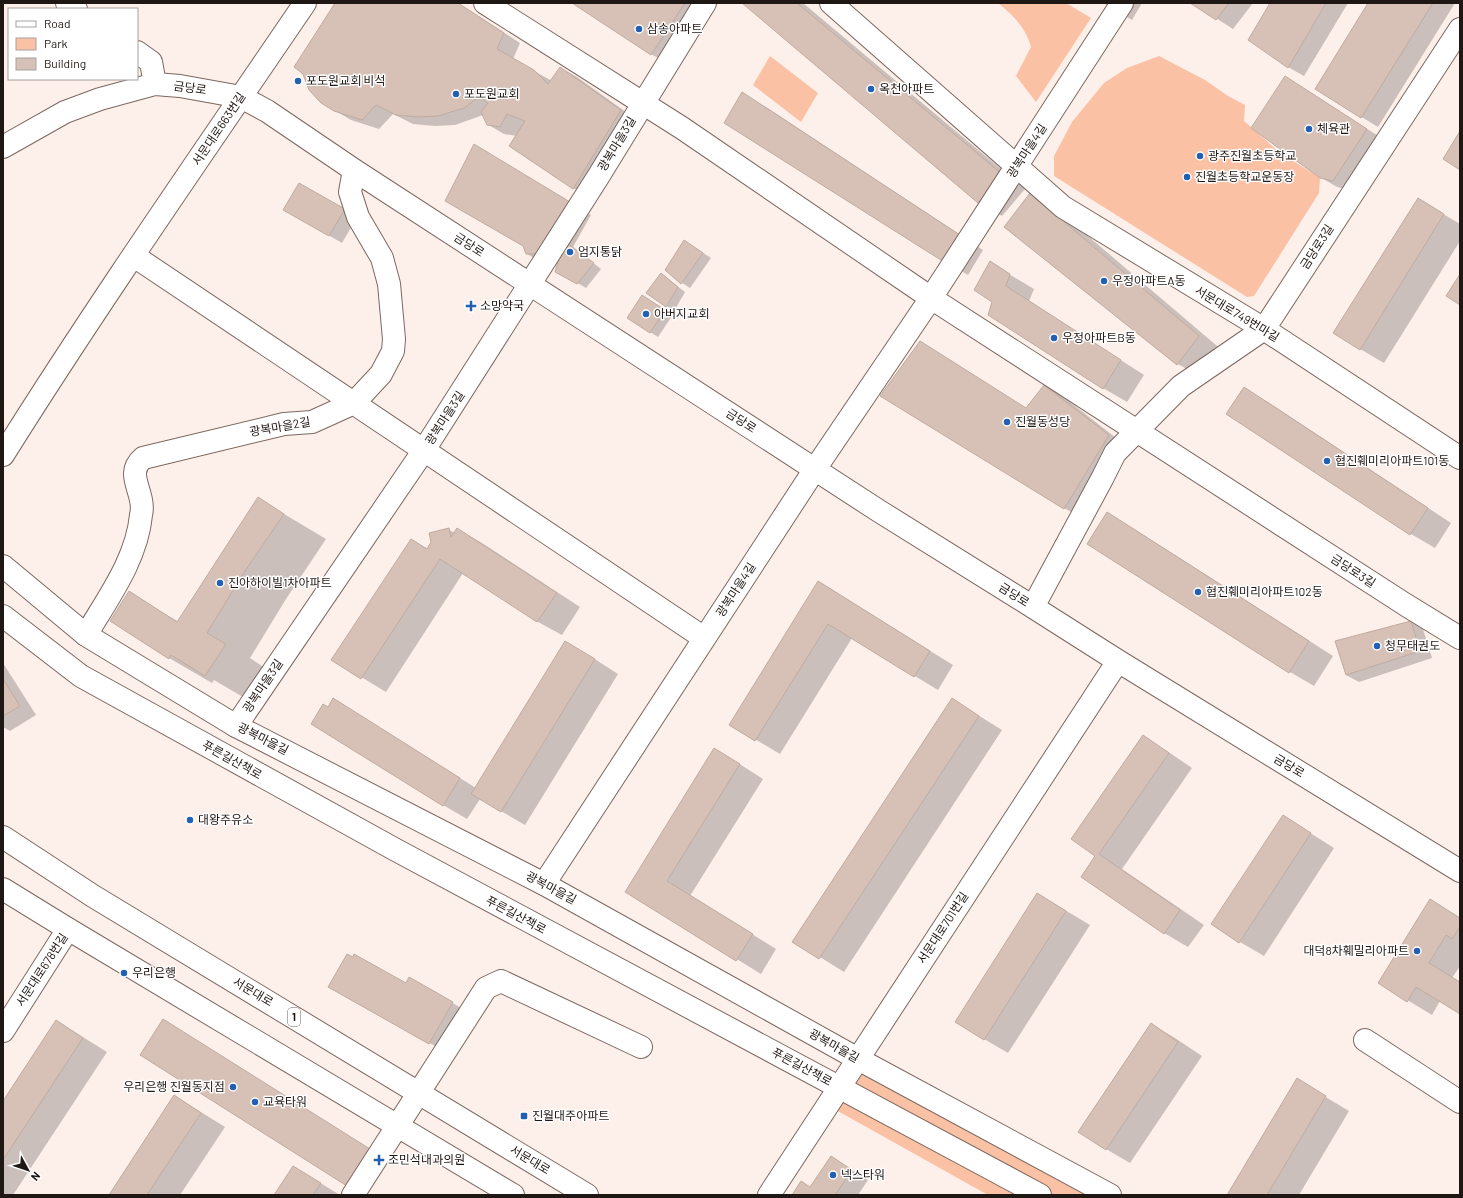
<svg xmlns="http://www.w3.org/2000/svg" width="1463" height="1198" font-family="Barlow,'Noto Sans KR',sans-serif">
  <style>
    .green { fill: #fbc1a5 }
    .shadow { fill: #0003; fill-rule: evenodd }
    .building { fill: #d7c1b7; stroke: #c0aba0 }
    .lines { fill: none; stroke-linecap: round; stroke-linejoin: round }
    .street-casing { stroke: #7c685f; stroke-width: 24 }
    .secondary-casing { stroke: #7c685f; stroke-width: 24 }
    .primary-casing { stroke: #7c685f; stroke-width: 24 }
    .street { stroke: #fff; stroke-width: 22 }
    .secondary { stroke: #fff; stroke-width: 22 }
    .primary { stroke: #fff; stroke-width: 22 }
    .poi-dot { fill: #2261b2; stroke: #fff; stroke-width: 1.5 }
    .labels { text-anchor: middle; stroke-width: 3; stroke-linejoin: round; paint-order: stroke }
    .shield { fill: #fff; stroke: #625d5a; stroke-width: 1 }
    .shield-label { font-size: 11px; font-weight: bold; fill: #1f1714 }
    .poi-label { font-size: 12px; fill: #1f1714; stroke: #fff; text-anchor: start }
    .street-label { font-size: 12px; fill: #1f1714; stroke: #fff }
  </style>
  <rect width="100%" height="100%" fill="#fdefe9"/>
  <path class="green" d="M 998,3 L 1066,3 L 1091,18 L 1036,102 L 1016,76 L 1031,47 C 1026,28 1014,16 998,3 Z
    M 770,56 L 818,93 L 801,122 L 753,85 Z
    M 1159,56 L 1205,80 L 1228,96 L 1245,105 L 1244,121 L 1279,152 L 1320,178 L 1319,193 L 1254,296 L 1247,297 L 1054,176 L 1054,156 L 1062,141 L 1072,122 L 1104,83 L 1127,68 Z
    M 861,1074 L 1085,1195 L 988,1195 L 836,1110 Z"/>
  <path class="shadow" d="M 336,3 L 458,3 L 520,43 L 513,59 L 552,81 L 561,68 L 577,77 L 637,120 L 589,197 L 573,188 L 517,136 L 504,134 L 487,124 L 483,115 L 455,125 L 435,126 L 413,124 L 393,114 L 379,129 L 351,120 L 334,110 Z
    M 574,3 L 718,3 L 675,68 L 651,54 Z
    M 744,3 L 803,3 L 1025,189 L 1002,216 L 978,202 Z
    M 1103,3 L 1142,3 L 1132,20 Z
    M 1192,3 L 1253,3 L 1233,29 Z
    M 1271,3 L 1348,3 L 1304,76 L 1288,67 Z
    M 1369,3 L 1455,3 L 1378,127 L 1316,89 Z
    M 1286,77 L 1383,139 L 1350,190 L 1337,187 L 1320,177 Z
    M 742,94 L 766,107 L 983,250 L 968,275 L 944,261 Z
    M 491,155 L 591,215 L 573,247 L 601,269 L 586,288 L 557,271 L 559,262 L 543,263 L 527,254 ZM 543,251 L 560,258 L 560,261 Z
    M 299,184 L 357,217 L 342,243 L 285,210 Z
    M 1031,194 L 1055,208 L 1223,351 L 1202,378 L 1178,364 L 1006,227 Z
    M 1418,199 L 1460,224 L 1460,241 L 1384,363 L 1360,349 Z
    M 685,241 L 711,258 L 690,288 L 682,283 L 666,270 Z
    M 990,263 L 1034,289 L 1029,301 L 1144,375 L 1127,402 L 1103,388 L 993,302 Z
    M 661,274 L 685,292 L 674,311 L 648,293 Z
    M 650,301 L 672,316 L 658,337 L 650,332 Z
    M 1045,386 L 1061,395 L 1125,445 L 1080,517 L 1064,508 L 1027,409 Z
    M 1244,389 L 1268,402 L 1451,523 L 1435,548 L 1411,534 L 1228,413 Z
    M 259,499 L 326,539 L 286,599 L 250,658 L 268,670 L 248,700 L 214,680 L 212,683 L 169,658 L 129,593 L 179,622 Z
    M 1131,527 L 1333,656 L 1314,686 L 1290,672 Z
    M 458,529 L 482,543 L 580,607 L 562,635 L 538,622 L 463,573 L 386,692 L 333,660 L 411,540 L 428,549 L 449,530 L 455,533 Z
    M 843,597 L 953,665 L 938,690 L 852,638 L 780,754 L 731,725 Z
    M 1411,622 L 1423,629 L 1432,658 L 1359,682 L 1346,675 Z
    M 590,656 L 618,674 L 525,825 L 480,799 L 467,819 L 443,805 L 328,708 L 333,699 L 476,788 Z
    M 3,663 L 36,715 L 10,731 L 3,727 Z
    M 952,699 L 1002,730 L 844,972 L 794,941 Z
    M 1143,737 L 1167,751 L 1192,768 L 1122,869 L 1204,925 L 1188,947 L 1164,933 L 1097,855 Z
    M 738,763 L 763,779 L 690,896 L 776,949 L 761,974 L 626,891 Z
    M 1283,816 L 1334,848 L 1264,956 L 1240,942 Z
    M 1038,894 L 1090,925 L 1008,1053 L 984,1039 Z
    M 1460,918 L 1460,966 L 1452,978 L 1460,982 L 1460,1013 L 1440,1001 L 1432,1015 L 1379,983 Z
    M 409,979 L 465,1010 L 442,1050 L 330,987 L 406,984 Z
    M 57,1021 L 107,1052 L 13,1195 L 3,1195 L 3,1103 Z
    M 1151,1024 L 1175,1038 L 1202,1056 L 1130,1163 L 1106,1149 Z
    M 1297,1080 L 1349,1111 L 1299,1195 L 1228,1195 Z
    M 175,1096 L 225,1127 L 180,1195 L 110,1195 Z
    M 831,1157 L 868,1180 L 858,1195 L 793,1195 L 811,1188 Z
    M 317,1181 L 340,1195 L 275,1195 Z"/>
  <path class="building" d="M 335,3 L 458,3 L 504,33 L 497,49 L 534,70 L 548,84 L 560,67 L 621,110 L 573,189 L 509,146 L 525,121 L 507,114 L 500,127 L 487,125 L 481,112 L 488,103 L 479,97 L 464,108 L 438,116 L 418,117 L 396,115 L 376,105 L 362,120 L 334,111 L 321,103 L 309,90 L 303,74 L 294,67 Z
    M 572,3 L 685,3 L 651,55 Z
    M 742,3 L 797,3 L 1002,174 L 978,203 Z
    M 1190,3 L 1229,3 L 1216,20 Z
    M 1270,3 L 1326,3 L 1288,68 L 1248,40 Z
    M 1368,3 L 1433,3 L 1361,118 L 1315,89 Z
    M 1285,76 L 1367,129 L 1333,181 L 1320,178 L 1251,128 Z
    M 742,92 L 960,235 L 944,262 L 724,123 Z
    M 1460,131 L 1460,170 L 1443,159 Z
    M 474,144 L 575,205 L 548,253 L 526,254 L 523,246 L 445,201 Z
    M 299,183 L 345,209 L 329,236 L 283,210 Z
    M 1030,193 L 1199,336 L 1177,365 L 1004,227 Z
    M 1418,198 L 1444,214 L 1360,350 L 1333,333 Z
    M 684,240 L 703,253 L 681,284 L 665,270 Z
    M 564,241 L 594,263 L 577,284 L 555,272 Z
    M 990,261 L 1010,274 L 1006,286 L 1121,360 L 1103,389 L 988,315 L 992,302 L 974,290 Z
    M 661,273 L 678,287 L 666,307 L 646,293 Z
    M 1460,274 L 1460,305 L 1446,296 Z
    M 642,295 L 665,310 L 650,333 L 627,318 Z
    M 920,341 L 1026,408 L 1044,385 L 1109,435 L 1064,509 L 880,396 Z
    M 1244,387 L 1428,508 L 1410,535 L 1226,414 Z
    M 258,497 L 284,514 L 243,574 L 207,633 L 226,644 L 205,676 L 171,655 L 169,659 L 110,621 L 129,591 L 177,622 Z
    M 1107,512 L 1309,641 L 1289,673 L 1087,544 Z
    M 449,528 L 451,537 L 457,528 L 557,593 L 537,622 L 440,559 L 361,679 L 331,660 L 411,539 L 427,549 L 431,542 L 429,533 Z
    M 818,581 L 930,651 L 914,677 L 828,624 L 755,741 L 729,725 Z
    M 1411,621 L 1420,651 L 1346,675 L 1335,641 Z
    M 565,641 L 595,659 L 501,812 L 471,794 Z
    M 3,679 L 20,706 L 3,716 Z
    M 333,698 L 460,778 L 443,806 L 311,724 L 323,704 L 328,707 Z
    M 952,698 L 979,716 L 819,959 L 792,942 Z
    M 1143,735 L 1169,753 L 1099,854 L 1180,910 L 1164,934 L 1081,877 L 1095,856 L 1071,839 Z
    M 714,748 L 740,764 L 667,881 L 753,934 L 736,961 L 625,892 Z
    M 1283,815 L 1311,833 L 1239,943 L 1211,924 Z
    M 1037,893 L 1066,911 L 984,1040 L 955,1022 Z
    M 1430,899 L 1460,918 L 1460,927 L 1452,939 L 1446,935 L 1429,963 L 1460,982 L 1460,1014 L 1416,987 L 1407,1002 L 1378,983 Z
    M 347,954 L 353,957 L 354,954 L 406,983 L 409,977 L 453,1002 L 429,1044 L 328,987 Z
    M 163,1019 L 370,1149 L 347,1186 L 140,1055 Z
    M 56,1020 L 83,1038 L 3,1160 L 3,1101 Z
    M 1151,1023 L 1178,1042 L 1106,1150 L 1078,1132 Z
    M 1297,1078 L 1326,1096 L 1267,1195 L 1227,1195 Z
    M 174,1095 L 201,1113 L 147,1195 L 109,1195 Z
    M 831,1156 L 852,1170 L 835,1195 L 792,1195 L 801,1181 L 810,1187 Z
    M 293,1166 L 321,1183 L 313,1195 L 274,1195 Z"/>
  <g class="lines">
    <g class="street-casing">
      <path id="street" d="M 67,3 L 76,9
        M 485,3 L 682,128 L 931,298 L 1406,605 L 1460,638
        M 831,3 L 1063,207 L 1264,329 L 1460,458
        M 137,52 L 151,62 L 155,84
        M 3,147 L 65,112 L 100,99 L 155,84 L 180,86 L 241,97 L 267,111 L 354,170 L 879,511 L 1033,607 L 1118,661 L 1460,871
        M 134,256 L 704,638
        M 3,455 C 99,302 203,153 305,3
        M 1033,607 L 1103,477 L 1115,453 L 1181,386 L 1264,329 L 1460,29
        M 3,616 L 81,676 L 396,850 L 1040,1195
        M 86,635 C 108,598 137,559 141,515 C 142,511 142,505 141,500 C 138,484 128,471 143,458 L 284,424 L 312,422 L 354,403 L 381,374 L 393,351 L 394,339 L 389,284 L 382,258 L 358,217 L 350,192 L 354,170
        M 236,726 L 424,450 L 598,177 L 705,3
        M 544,884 L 815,469 L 931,298 L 1122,3
        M 3,1031 L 68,929
        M 1365,1040 L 1460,1102
        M 858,1059 L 1118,661
        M 353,1195 L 486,988 L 501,981 L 641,1047"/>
    </g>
    <g class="secondary-casing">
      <path id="secondary" d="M 3,566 L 86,635 L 236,726 L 544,884 L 858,1059 L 1110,1195
        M 769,1195 L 858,1059"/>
    </g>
    <g class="primary-casing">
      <path id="primary" d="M 3,837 L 93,896 L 587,1195
        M 3,889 L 68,929 L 513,1195"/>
    </g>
    <use href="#street" class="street"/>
    <use href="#secondary" class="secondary"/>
    <use href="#primary" class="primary"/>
  </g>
  <g class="poi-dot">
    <circle cx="639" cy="29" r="4"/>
    <circle cx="298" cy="81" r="4"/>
    <circle cx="871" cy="89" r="4"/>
    <circle cx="456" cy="94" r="4"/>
    <circle cx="1309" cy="129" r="4"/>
    <circle cx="1200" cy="156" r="4"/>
    <circle cx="1187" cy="177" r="4"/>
    <circle cx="570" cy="252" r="4"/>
    <circle cx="1104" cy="281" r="4"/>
    <path d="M469 300h4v4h4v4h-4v4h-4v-4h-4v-4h4z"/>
    <circle cx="646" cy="314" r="4"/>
    <circle cx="1054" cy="338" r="4"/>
    <circle cx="1007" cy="422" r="4"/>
    <circle cx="1327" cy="461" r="4"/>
    <circle cx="220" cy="583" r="4"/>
    <circle cx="1198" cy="592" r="4"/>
    <circle cx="1377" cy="646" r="4"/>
    <circle cx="190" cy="820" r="4"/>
    <circle cx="1417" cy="951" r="4"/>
    <circle cx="124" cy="973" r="4"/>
    <circle cx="233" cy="1087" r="4"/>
    <circle cx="255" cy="1102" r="4"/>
    <rect x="520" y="1112" width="8" height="8" rx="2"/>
    <path d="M377 1154h4v4h4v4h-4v4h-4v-4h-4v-4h4z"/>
    <circle cx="833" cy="1175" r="4"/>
  </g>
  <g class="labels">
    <rect class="shield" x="288" y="1008" width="12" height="18" rx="3"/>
    <g class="shield-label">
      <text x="294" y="1021">1</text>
    </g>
    <g class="poi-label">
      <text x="647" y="33">삼송아파트</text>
      <text x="306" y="85">포도원교회 비석</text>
      <text x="879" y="93">옥천아파트</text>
      <text x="464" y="98">포도원교회</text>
      <text x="1317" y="133">체육관</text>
      <text x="1208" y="160">광주진월초등학교</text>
      <text x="1195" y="181">진월초등학교운동장</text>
      <text x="578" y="256">엄지통닭</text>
      <text x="1112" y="285">우정아파트A동</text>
      <text x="480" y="310">소망약국</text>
      <text x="654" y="318">아버지교회</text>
      <text x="1062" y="342">우정아파트B동</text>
      <text x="1015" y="426">진월동성당</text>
      <text x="1335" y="465">협진훼미리아파트101동</text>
      <text x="228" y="587">진아하이빌1차아파트</text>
      <text x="1206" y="596">협진훼미리아파트102동</text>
      <text x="1385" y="650">청무태권도</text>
      <text x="198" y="824">대왕주유소</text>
      <text x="1409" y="955" text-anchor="end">대덕8차훼밀리아파트</text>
      <text x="132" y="977">우리은행</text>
      <text x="225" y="1091" text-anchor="end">우리은행 진월동지점</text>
      <text x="263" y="1106">교육타워</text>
      <text x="532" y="1120">진월대주아파트</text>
      <text x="388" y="1164">조민석내과의원</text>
      <text x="841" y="1179">넥스타워</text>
    </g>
    <g class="street-label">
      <text transform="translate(190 88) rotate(8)" y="4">금당로</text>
      <text transform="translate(219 129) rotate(-56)" y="4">서문대로663번길</text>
      <text transform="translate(617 144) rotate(-59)" y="4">광복마을3길</text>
      <text transform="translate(1027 151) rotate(-57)" y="4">광복마을4길</text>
      <text transform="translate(469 245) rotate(33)" y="4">금당로</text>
      <text transform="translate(1317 247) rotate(-57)" y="4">금당로3길</text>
      <text transform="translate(1237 314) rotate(31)" y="4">서문대로749번마길</text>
      <text transform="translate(445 418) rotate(-57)" y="4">광복마을3길</text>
      <text transform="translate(741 421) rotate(33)" y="4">금당로</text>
      <text transform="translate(280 427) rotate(-10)" y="4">광복마을2길</text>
      <text transform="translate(1353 571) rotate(33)" y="4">금당로3길</text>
      <text transform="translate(736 590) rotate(-57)" y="4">광복마을4길</text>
      <text transform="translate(1014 595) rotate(32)" y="4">금당로</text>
      <text transform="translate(263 686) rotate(-56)" y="4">광복마을3길</text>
      <text transform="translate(263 739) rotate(27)" y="4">광복마을길</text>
      <text transform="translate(232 760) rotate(29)" y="4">푸른길산책로</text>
      <text transform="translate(1289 766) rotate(31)" y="4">금당로</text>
      <text transform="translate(551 888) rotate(28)" y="4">광복마을길</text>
      <text transform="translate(516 915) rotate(28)" y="4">푸른길산책로</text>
      <text transform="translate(943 928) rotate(-57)" y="4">서문대로701번길</text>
      <text transform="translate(42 970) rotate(-57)" y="4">서문대로678번길</text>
      <text transform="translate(253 992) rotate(31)" y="4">서문대로</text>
      <text transform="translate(834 1046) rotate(29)" y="4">광복마을길</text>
      <text transform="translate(802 1067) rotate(28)" y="4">푸른길산책로</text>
      <text transform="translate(530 1160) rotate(31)" y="4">서문대로</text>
    </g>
  </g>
  <rect width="1463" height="1198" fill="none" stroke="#1f1714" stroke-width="8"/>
  <rect x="8" y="8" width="130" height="72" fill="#ffffff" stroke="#a5a2a1"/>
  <rect x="16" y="21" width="20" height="6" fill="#ffffff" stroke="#a5a2a1"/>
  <text x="44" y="28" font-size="12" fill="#1f1714">Road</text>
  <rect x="16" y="38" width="20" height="12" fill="#fbc1a5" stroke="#a5a2a1"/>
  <text x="44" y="48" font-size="12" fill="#1f1714">Park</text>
  <rect x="16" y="58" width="20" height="12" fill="#d7c1b7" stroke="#a5a2a1"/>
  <text x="44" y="68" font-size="12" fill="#1f1714">Building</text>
  <g transform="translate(28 1170) rotate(130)" stroke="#ffffff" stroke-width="3" paint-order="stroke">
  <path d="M0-3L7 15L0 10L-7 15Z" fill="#1f1714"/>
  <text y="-6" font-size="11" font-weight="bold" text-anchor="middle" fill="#1f1714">N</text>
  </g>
</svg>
